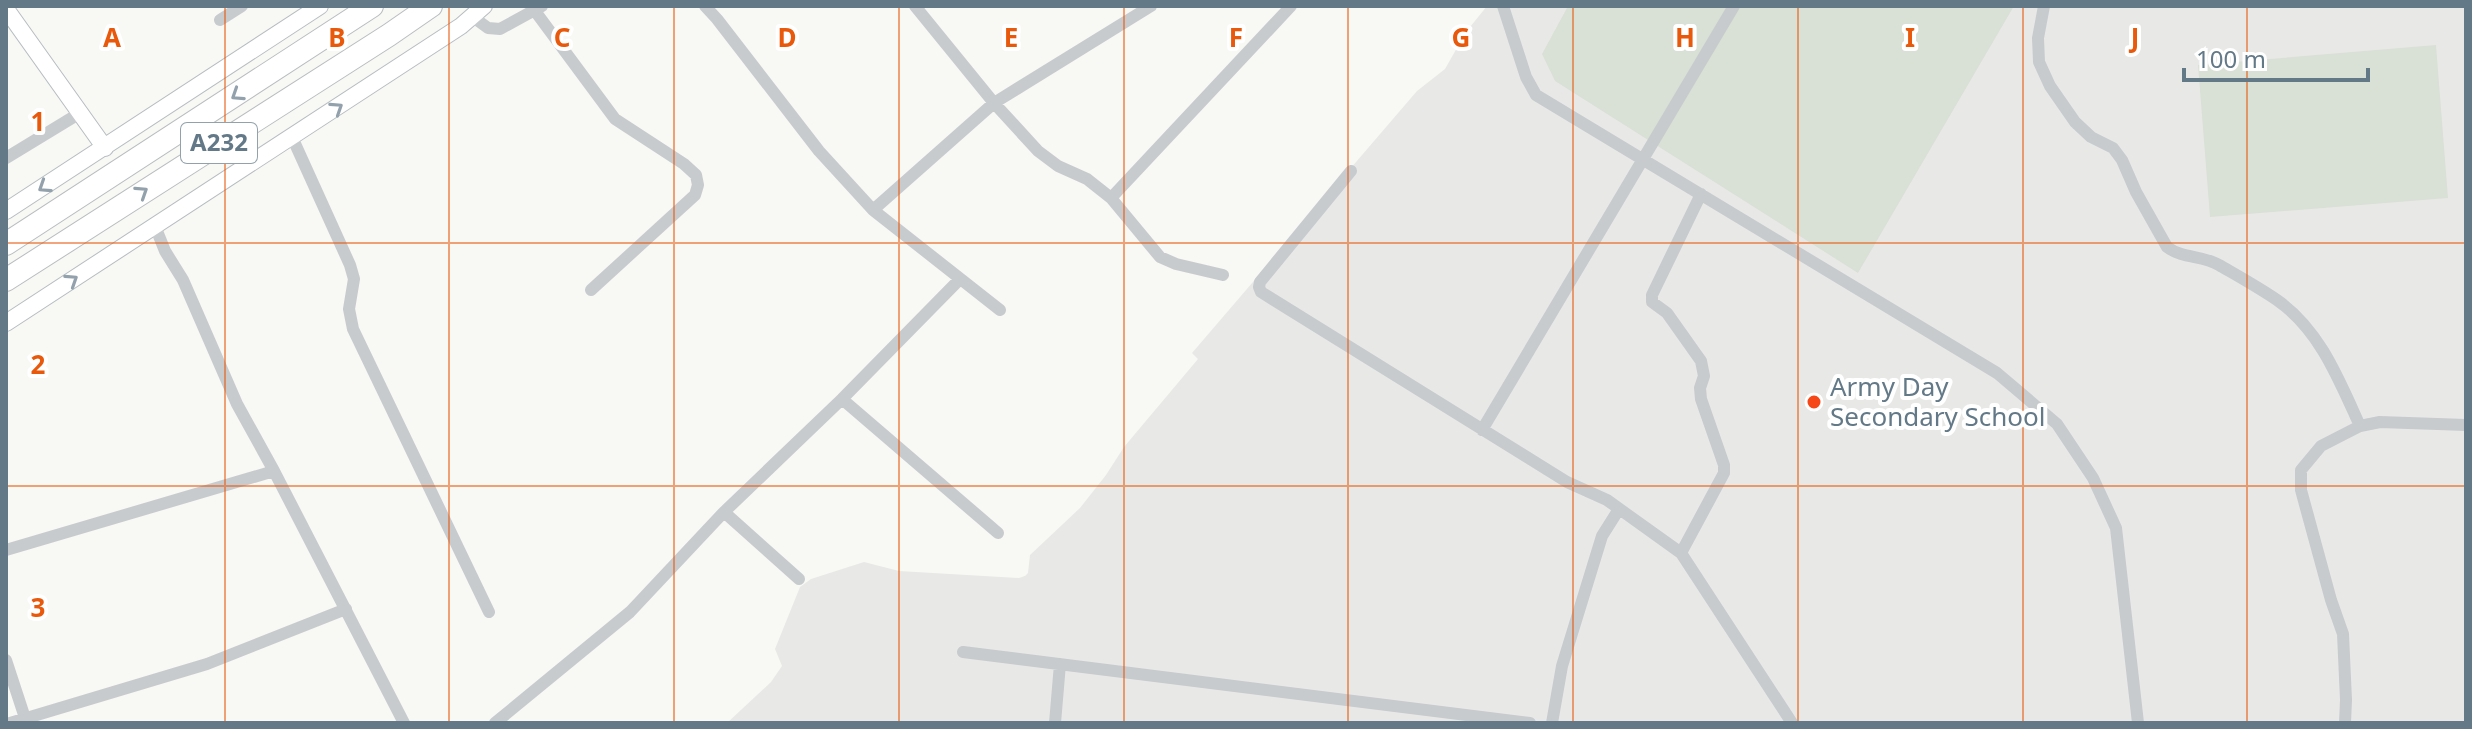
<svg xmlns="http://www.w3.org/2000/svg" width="2472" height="729" font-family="'Noto Sans',sans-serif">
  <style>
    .built { fill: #e8e9e7 }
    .green { fill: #d9e0d5 }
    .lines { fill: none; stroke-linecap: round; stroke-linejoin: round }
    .secondary-casing { stroke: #b6bdc1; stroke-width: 18 }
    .highway-casing { stroke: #b9bdc0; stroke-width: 24 }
    .street { stroke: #c7cbce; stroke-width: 12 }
    .secondary { stroke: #fff; stroke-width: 16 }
    .highway { stroke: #fff; stroke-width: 22 }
    .oneway { stroke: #92a1ac }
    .grid { fill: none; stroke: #e8590c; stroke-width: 2; stroke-opacity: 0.55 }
    .poi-dot { fill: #f54717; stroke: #fff; stroke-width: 3 }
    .labels { text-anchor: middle; stroke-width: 8; stroke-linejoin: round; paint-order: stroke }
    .shield { fill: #fff; stroke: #92a1ac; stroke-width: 2 }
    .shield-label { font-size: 24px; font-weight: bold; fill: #637988 }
    .poi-label { font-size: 26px; fill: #637988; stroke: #fff; text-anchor: start }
    .grid-label { font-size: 26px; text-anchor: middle; font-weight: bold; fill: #e8590c; stroke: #fff; stroke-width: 8; stroke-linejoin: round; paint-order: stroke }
  </style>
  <rect width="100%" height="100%" fill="#f8f8f4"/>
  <path class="built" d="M 1487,6 L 2466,6 L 2466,723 L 727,723 L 771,682 L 782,666 L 775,649 L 800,587 L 811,579 L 864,562 L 899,571 L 1019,578 L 1025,576 L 1028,573 L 1030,555 L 1080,508 L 1106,475 L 1124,447 L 1198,359 L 1192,353 L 1417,91 L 1445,69 L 1466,32 Z"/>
  <path class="green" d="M 1568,6 L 2014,6 L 1858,273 L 1555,81 L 1542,54 Z
    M 2436,45 L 2448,198 L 2210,217 L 2198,65 Z"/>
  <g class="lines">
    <g class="secondary-casing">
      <path id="secondary" d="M 6,9 L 105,148
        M 6,211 L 320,6
        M 6,323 L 461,26 L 484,6"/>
    </g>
    <g class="highway-casing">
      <path id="highway" d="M 6,244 L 372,6
        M 6,280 L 389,35 L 431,6"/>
    </g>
    <path class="street" d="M 705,6 L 717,19 L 819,151 L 873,210 L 1000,310
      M 915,6 L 994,103 L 1038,151 L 1058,166 L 1087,179 L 1111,198 L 1160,257 L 1176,264 L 1223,275
      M 1503,6 L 1526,77 L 1536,95 L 1997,373 L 2057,424 L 2093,478 L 2116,528 L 2138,723
      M 2044,6 L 2038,38 L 2039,62 L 2050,86 L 2075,122 L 2091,137 L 2113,148 L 2122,160 L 2136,192 L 2167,247 C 2183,259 2202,255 2219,265 C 2238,276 2258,287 2277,300 C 2320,330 2339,380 2360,426
      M 535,11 L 615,119 L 684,164 L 696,175 L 698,185 L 695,195 L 591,290
      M 473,17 L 488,28 L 500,29 L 542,6
      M 220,20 L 242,6
      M 292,137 L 350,265 L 354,279 L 349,309 L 353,329 L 489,612
      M 6,158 L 80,113
      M 1351,171 L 1260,282 L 1259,287 L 1261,292 L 1567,482 L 1607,500 L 1681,553 L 1792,723
      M 1111,198 L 1291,6
      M 873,210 L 994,103 L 1151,6
      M 155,226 L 165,251 L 183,280 L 237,404 L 274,471 L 404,723
      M 842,399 L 998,533
      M 1482,430 L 1734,6
      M 724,512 L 799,579
      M 6,550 L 274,471
      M 1681,553 L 1724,473 L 1724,465 L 1701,399 L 1700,388 L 1704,376 L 1701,361 L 1667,313 L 1652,302 L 1652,295 L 1701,194
      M 963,652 L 1530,723
      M 6,660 L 25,718
      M 10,723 L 207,664 L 346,609
      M 495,723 L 630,612 L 724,512 L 842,399 L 959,280
      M 1055,723 L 1060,664
      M 1552,723 L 1562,666 L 1602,536 L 1619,509
      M 2345,723 L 2346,700 L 2343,634 L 2331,600 L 2301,490 L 2301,470 L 2321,446 L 2360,426 L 2380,422 L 2466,425"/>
    <use href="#secondary" class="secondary"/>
    <use href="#highway" class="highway"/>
  </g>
  <defs><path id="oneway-chevron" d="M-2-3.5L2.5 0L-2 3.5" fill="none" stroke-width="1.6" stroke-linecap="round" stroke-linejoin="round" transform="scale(2)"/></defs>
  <g class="oneway">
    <use href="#oneway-chevron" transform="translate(237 95) rotate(147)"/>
    <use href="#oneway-chevron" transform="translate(337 108) rotate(-33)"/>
    <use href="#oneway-chevron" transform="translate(44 187) rotate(147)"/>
    <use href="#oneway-chevron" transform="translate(142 192) rotate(-33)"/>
    <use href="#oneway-chevron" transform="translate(72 280) rotate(-33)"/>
  </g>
  <path class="grid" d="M 225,6 L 225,723M 449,6 L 449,723M 674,6 L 674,723M 899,6 L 899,723M 1124,6 L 1124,723M 1348,6 L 1348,723M 1573,6 L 1573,723M 1798,6 L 1798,723M 2023,6 L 2023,723M 2247,6 L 2247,723M 6,243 L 2466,243M 6,486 L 2466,486"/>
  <circle class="poi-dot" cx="1814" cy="402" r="8"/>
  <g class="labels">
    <rect class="shield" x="181" y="123" width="76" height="40" rx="6"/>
    <g class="shield-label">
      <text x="219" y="151">A232</text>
    </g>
    <g class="poi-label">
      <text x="1830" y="396">Army Day<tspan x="1830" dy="30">Secondary School</tspan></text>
    </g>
  </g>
  <g class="grid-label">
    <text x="112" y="47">A</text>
    <text x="337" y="47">B</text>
    <text x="562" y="47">C</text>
    <text x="787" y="47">D</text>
    <text x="1011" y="47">E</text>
    <text x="1236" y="47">F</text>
    <text x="1461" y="47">G</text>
    <text x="1685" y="47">H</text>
    <text x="1910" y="47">I</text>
    <text x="2135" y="47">J</text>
    <text x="38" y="131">1</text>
    <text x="38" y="374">2</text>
    <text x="38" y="617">3</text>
  </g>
  <rect width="2472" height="729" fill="none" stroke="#637988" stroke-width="16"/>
  <path d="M2184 68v12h184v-12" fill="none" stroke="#637988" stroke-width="4"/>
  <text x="2196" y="68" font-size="24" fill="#637988" stroke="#ffffff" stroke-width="6" paint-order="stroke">100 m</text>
</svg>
